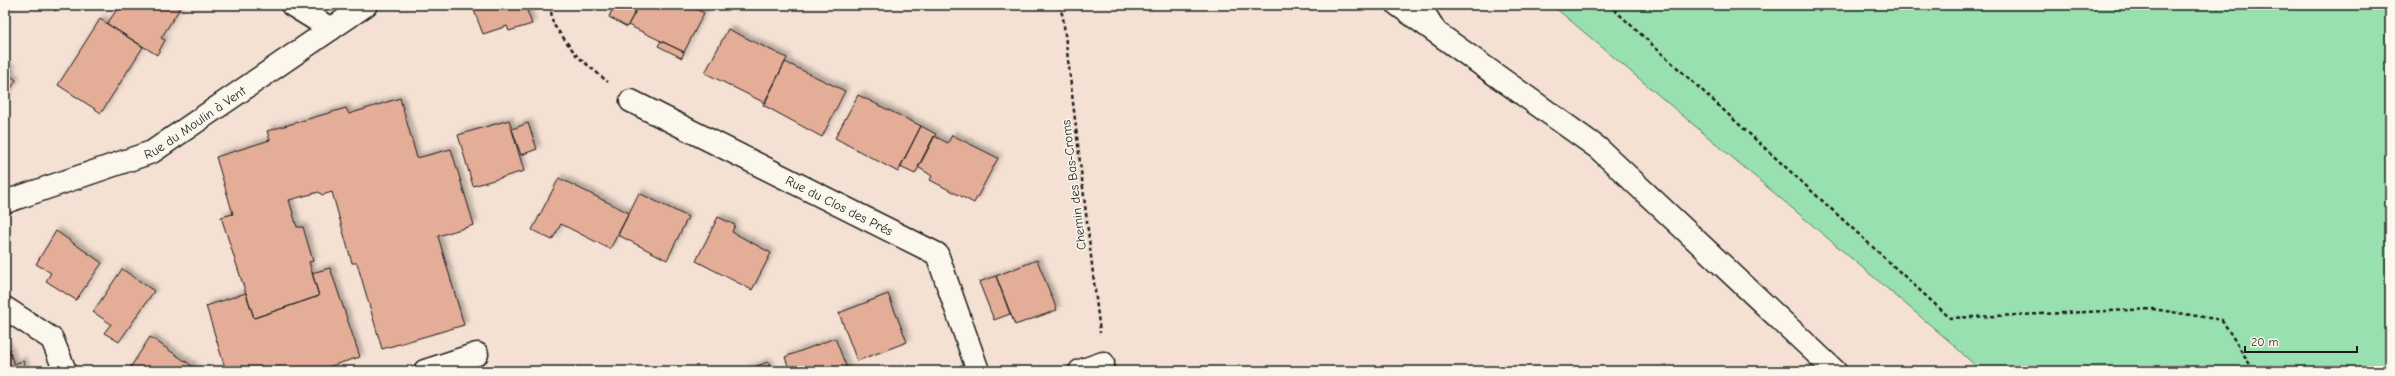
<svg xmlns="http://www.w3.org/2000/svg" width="2395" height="376" font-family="'Comic Neue',sans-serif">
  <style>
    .green { fill: #98e0af; stroke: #5a7e66 }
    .building { fill: #e3ad98; stroke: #1c1c1c; filter: url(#shadow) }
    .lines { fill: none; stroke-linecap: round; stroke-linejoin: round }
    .minor-casing { stroke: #1c1c1c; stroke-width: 25 }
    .major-casing { stroke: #1c1c1c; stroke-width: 25 }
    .path { stroke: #1c1c1c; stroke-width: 2.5; stroke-dasharray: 4 3; stroke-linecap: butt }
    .minor { stroke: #fbf7ec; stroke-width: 22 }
    .major { stroke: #fbf7ec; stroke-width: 22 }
    .labels { text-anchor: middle; stroke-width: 3; stroke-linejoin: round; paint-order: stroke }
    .street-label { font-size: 13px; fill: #1c1c1c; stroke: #fbf7ec }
  </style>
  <defs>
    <filter id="shadow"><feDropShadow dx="3.5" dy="-3.5" stdDeviation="2" flood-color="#0004"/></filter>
  </defs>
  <rect width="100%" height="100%" fill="#f4e1d3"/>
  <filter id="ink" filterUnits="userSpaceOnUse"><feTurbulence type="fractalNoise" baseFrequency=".025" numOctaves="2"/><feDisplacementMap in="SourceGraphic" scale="8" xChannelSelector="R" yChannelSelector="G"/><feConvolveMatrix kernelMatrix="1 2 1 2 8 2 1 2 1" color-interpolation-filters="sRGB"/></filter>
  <g filter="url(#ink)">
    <path class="green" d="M 1552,5 L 2390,5 L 2390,371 L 1981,371 L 1948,340 Z"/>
    <path class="building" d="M 47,5 L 60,5 L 56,11 Z
      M 120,5 L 182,5 L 161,38 L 165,40 L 157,55 L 107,24 Z
      M 472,5 L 525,5 L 532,24 L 509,31 L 507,26 L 483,34 Z
      M 603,5 L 639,5 L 627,27 L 609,17 L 612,10 Z
      M 639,5 L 688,5 L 704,13 L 684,52 L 628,25 Z
      M 100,19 L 143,47 L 101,113 L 58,85 Z
      M 728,29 L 787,58 L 765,103 L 705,73 Z
      M 661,41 L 684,52 L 682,58 L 658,46 Z
      M 785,62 L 845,91 L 822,137 L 763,105 Z
      M 5,66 L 12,70 L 9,75 L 16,80 L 5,99 Z
      M 858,95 L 921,126 L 898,172 L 835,138 Z
      M 400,98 L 417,158 L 451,149 L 474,225 L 438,236 L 464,325 L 382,349 L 357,263 L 352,263 L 332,192 L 322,195 L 319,192 L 289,200 L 297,227 L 303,227 L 313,261 L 309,262 L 319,296 L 254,318 L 221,217 L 233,214 L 216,157 L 270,140 L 267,131 L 346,108 L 349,114 Z
      M 509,120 L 524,171 L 473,186 L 458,135 Z
      M 528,123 L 537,149 L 521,155 L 512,129 Z
      M 921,126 L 936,134 L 915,174 L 900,167 Z
      M 952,135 L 998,158 L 974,203 L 930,180 L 932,176 L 918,167 L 934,136 L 948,143 Z
      M 559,178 L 629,213 L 610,249 L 561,224 L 552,240 L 532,230 Z
      M 639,193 L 688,217 L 667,260 L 618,235 Z
      M 718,217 L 735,225 L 732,232 L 771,253 L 752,290 L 696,261 Z
      M 56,231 L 102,263 L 76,300 L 46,281 L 51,273 L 36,264 Z
      M 1037,260 L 1057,310 L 1015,325 L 996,276 Z
      M 330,268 L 360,357 L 314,371 L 226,371 L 206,306 L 246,293 L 254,318 L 319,296 L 312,273 Z
      M 122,269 L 154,291 L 119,342 L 104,333 L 111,324 L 93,312 Z
      M 996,276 L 1010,314 L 994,320 L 979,282 Z
      M 888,294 L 907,342 L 857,361 L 839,313 Z
      M 150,337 L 195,368 L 193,371 L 128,371 Z
      M 835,338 L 848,371 L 790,371 L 785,357 Z
      M 7,345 L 14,364 L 23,361 L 26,371 L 5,371 L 5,346 Z
      M 768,362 L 771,371 L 743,371 Z"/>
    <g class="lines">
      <g class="minor-casing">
        <g id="minor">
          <path d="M 292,5 L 331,29"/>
          <path d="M 1419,5 L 1436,32"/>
          <path id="s1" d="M 631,101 L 937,254 L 978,371"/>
          <path id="s2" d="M 5,202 L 152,152 L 366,5"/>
          <path d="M 5,308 L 52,339 L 65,371"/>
          <path d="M 425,371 L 477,354"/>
          <path d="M 1080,371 L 1103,363"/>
        </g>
      </g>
      <g class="major-casing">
        <path id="major" d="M 1398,5 L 1598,148 L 1835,371"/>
      </g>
      <path class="path" d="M 550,5 L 553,24 L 577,56 L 608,82
        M 1059,5 L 1063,17 L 1100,333
        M 1609,5 L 1950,318 L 2153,309 L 2222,320 L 2254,371"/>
      <use href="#minor" class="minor"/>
      <use href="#major" class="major"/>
    </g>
  </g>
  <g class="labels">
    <g class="street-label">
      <text dy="5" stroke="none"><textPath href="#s2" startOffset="207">Rue du Moulin à Vent</textPath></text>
      <text transform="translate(1073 185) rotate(-97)" y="5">Chemin des Bas-Croms</text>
      <text dy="5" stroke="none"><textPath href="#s1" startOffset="233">Rue du Clos des Prés</textPath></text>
    </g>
  </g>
  <rect width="2395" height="376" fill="none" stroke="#fbf7ec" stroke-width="20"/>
  <rect x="10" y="10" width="2375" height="356" fill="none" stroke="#1c1c1c" stroke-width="1.5" filter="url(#ink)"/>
  <path d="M2245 346v6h112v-6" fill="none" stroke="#1c1c1c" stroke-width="2"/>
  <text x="2251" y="346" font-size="12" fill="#1c1c1c" stroke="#fbf7ec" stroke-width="3" paint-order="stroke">20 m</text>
</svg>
